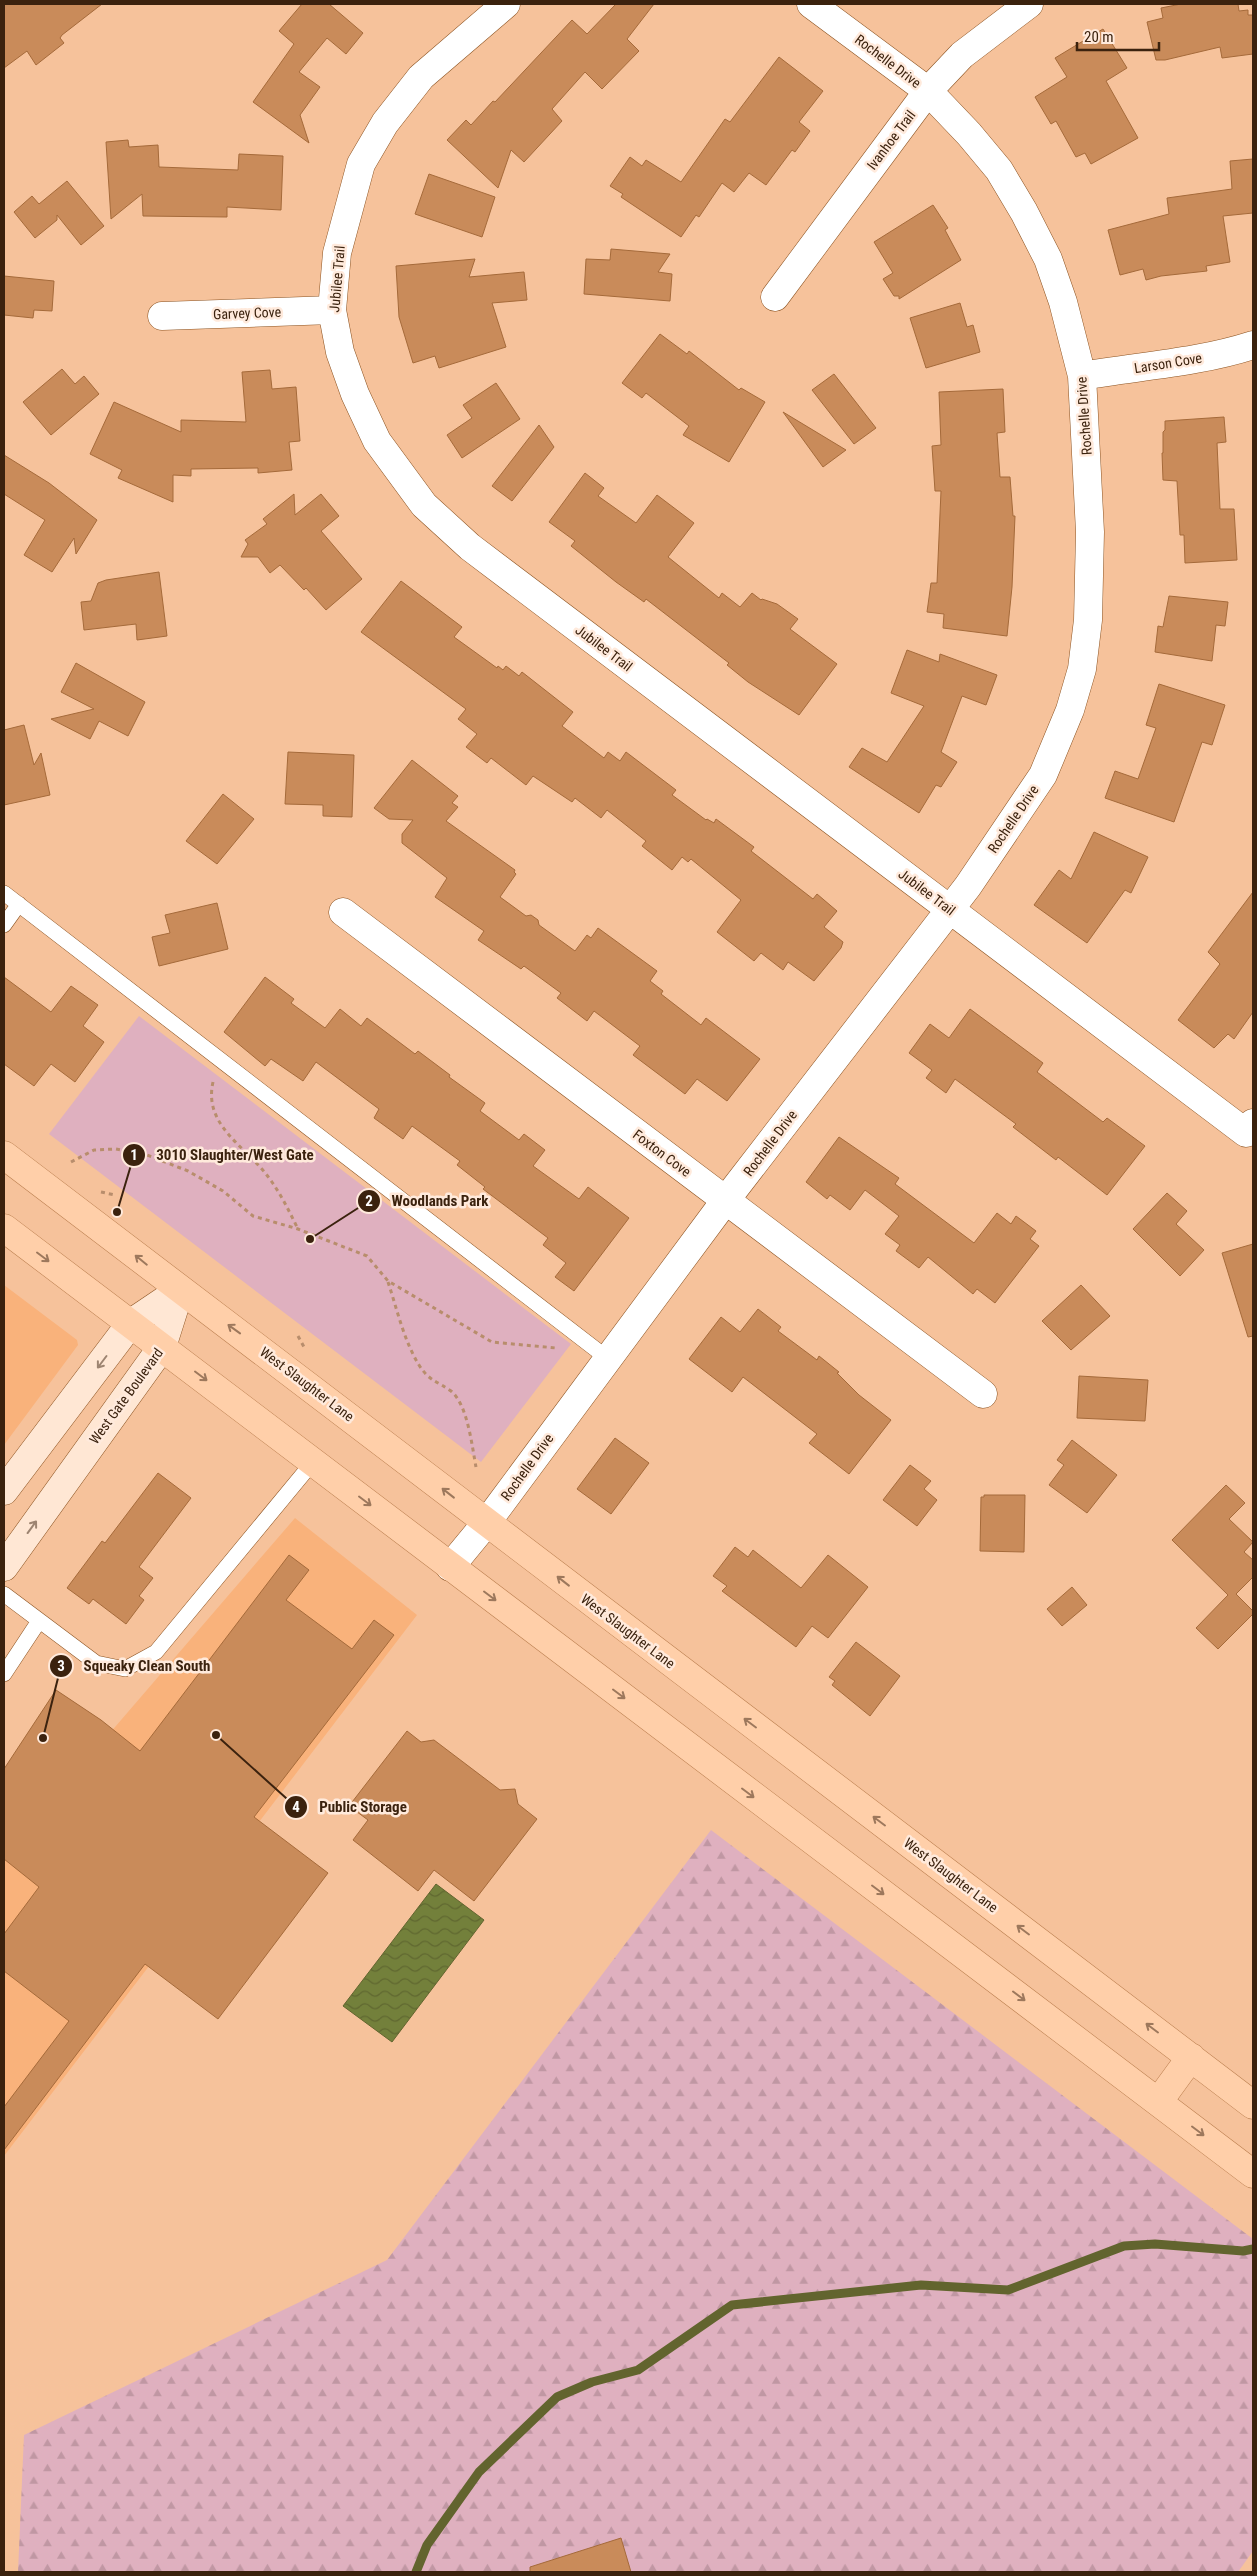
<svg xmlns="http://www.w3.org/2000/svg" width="1257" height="2576" font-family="'Roboto Condensed',sans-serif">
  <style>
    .built { fill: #f9b27b }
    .forest { fill: url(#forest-firs) }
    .green { fill: #dfb0bf }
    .water { fill: url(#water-waves); stroke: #62642e }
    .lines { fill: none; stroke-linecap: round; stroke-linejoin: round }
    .stream { stroke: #62642e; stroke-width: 9 }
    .building { fill: #c98b5a; stroke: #a56a3a }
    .service-casing { stroke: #8c5321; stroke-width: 16 }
    .minor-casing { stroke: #8c5321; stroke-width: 29 }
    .secondary-casing { stroke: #8c5321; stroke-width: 29 }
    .primary-casing { stroke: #ba7e4e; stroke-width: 29 }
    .path { stroke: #b88d6c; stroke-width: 3; stroke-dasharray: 4 4; stroke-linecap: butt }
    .service { stroke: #fff; stroke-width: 15 }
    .minor { stroke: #fff; stroke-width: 28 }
    .secondary { stroke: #ffe7d4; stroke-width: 28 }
    .primary { stroke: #ffcfa9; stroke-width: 28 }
    .oneway { stroke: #9d785c }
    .oneway2 { stroke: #9d8471 }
    .labels { text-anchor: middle; stroke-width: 5; stroke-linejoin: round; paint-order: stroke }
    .street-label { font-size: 14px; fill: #3b220e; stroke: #ffeadc }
    .leader { fill: none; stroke: #3b220e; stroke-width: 2 }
    .callout-dot { fill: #3b220e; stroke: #ffeadc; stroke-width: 2 }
    .mark-label { font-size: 15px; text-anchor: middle; font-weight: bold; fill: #fff }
    .callout-label { font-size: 15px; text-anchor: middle; font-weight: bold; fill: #3b220e; stroke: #ffeadc; stroke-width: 5; stroke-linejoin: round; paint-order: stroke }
  </style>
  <defs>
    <pattern id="forest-firs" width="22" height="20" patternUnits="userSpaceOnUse" patternTransform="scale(1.25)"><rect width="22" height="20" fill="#dfb0bf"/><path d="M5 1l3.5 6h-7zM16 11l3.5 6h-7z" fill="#c097a3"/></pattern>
    <pattern id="water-waves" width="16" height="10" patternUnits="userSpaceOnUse" patternTransform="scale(1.25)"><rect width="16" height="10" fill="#73803b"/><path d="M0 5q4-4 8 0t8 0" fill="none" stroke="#606830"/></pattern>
  </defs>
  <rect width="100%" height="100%" fill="#f6c29b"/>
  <path class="built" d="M 4,1285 L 77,1340 L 78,1345 L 4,1445 Z
    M 295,1518 L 417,1615 L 4,2156 L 4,1856 Z"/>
  <path class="forest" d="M 711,1830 L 1253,2239 L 1253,2551 L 1238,2572 L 18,2572 L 24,2435 L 387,2260 Z"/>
  <path class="green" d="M 139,1016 L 571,1344 L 481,1462 L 49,1134 Z"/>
  <path class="water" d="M 436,1884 L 484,1920 L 392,2042 L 343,2006 Z"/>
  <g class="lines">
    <path class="stream" d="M 416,2572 L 427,2545 L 479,2472 L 557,2397 L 592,2382 L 638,2370 L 732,2305 L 921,2285 L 1008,2290 L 1124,2246 L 1155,2244 L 1243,2251 L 1253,2249"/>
  </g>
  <path class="building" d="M 4,4 L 102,4 L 62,35 L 60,38 L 64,43 L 36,65 L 27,51 L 4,68 Z
    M 302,4 L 329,4 L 363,33 L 346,54 L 327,38 L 299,72 L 320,87 L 300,115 L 309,143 L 253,102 L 294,44 L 279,31 Z
    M 616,4 L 654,4 L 627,39 L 639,51 L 602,89 L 585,72 L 552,109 L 562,121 L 524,162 L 511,150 L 498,188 L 447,140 L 466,120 L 471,125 L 493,101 L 495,102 L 572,20 L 587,34 Z
    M 1181,4 L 1238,4 L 1239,11 L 1248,10 L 1248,15 L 1253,15 L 1253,54 L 1222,58 L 1220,47 L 1165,60 L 1156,60 L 1147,22 L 1163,18 L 1161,8 Z
    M 1103,29 L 1127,68 L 1106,81 L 1138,138 L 1091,164 L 1085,153 L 1076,157 L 1056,121 L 1051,124 L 1035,97 L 1067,77 L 1055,58 Z
    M 779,57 L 823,91 L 799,122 L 810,131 L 795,152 L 792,150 L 766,185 L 749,173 L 734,192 L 722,183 L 699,217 L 696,215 L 681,237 L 621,197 L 623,194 L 610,186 L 630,157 L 642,166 L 646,160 L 681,182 L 725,119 L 730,122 Z
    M 128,140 L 129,147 L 158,145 L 159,167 L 238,170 L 239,154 L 283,156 L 281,210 L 227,207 L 227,217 L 143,216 L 142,194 L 111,219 L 106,142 Z
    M 1253,159 L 1253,213 L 1223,216 L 1230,262 L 1206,266 L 1207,271 L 1161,276 L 1146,280 L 1143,269 L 1120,275 L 1108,230 L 1169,214 L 1167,198 L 1232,189 L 1230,161 Z
    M 429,174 L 495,197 L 482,237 L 415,214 Z
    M 67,181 L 104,226 L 81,245 L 57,215 L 57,220 L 35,238 L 14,212 L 32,196 L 39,204 Z
    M 933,205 L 948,228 L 945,230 L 961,260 L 899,299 L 899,296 L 894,296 L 883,279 L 893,273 L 874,242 Z
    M 611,249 L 670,254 L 658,272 L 672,274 L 670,301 L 584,294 L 586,259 L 610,260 Z
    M 475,259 L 469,277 L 524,272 L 527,300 L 492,303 L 506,347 L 439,368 L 435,356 L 413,363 L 399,317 L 396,266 Z
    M 4,276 L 54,281 L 52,311 L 34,310 L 33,318 L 4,315 Z
    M 960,303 L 967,327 L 973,325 L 980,352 L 926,368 L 910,318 Z
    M 660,334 L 687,354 L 689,351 L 739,390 L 741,388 L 765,402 L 729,462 L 683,435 L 689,426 L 646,393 L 642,398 L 622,383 Z
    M 62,369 L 75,384 L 84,376 L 99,394 L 51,435 L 23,402 Z
    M 270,370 L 272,389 L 296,387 L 300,441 L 289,442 L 292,470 L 258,473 L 258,468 L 191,469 L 191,476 L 173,475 L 173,502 L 118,478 L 122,470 L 90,454 L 114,402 L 181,432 L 181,420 L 246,422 L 242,372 Z
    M 834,374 L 876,428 L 854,444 L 812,390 Z
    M 496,383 L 520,419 L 462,458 L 447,435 L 472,418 L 463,405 Z
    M 1003,389 L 1005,432 L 997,433 L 1000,477 L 1010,477 L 1013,516 L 1015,516 L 1012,587 L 1007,636 L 943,628 L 944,614 L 927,612 L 931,583 L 937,583 L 941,491 L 935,491 L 932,446 L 941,445 L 939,392 Z
    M 783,412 L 846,450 L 823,467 Z
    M 1224,417 L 1226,442 L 1217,443 L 1220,509 L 1234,509 L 1237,560 L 1185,563 L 1184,535 L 1180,535 L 1177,481 L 1163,480 L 1162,453 L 1163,453 L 1163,432 L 1165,430 L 1165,421 Z
    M 539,425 L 554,447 L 512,501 L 492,486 Z
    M 4,455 L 49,483 L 97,520 L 76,554 L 74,538 L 52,572 L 24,555 L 45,520 L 4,494 Z
    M 585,473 L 604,488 L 598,496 L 636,523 L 657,495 L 694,523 L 668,557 L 719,598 L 722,593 L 740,607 L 752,593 L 761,600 L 762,599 L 777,604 L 798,619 L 790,629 L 837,664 L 799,715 L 748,682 L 727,665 L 729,663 L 646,599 L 644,602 L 616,582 L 571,546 L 575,541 L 549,522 Z
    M 294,494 L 295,515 L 321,494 L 339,516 L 321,531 L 362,579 L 326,610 L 306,588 L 304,590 L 280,565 L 270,573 L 258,557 L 241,557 L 248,544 L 245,540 L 267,524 L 263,519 Z
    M 159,572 L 167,636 L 137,640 L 136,624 L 84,630 L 81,602 L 91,601 L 98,583 L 106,580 Z
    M 401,581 L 462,627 L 454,637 L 497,668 L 498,666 L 503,670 L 506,666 L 519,676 L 522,672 L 573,712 L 562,726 L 604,758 L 608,752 L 620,761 L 626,752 L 676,790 L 672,795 L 706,820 L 707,819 L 714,823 L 716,819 L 754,847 L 751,851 L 813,899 L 817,894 L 837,911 L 824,927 L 843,942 L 841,948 L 814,981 L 788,962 L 783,970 L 761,953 L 754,961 L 717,932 L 741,900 L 691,859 L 688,862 L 682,857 L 672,870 L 642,846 L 646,841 L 607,810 L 601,818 L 575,798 L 572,802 L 533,776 L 526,785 L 491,758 L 487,763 L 466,747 L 477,734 L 458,719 L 466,709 L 361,632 Z
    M 1169,596 L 1228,602 L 1225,626 L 1216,625 L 1212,661 L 1155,652 L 1158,626 L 1163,627 Z
    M 907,650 L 939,662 L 940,654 L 997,675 L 986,705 L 962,696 L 941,752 L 957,762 L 941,787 L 936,785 L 919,813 L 849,767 L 862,748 L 887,762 L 924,706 L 891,693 Z
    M 76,663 L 145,702 L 128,736 L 99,721 L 90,739 L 51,719 L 94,709 L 61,692 Z
    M 1159,684 L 1225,705 L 1212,745 L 1202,742 L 1174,822 L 1105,798 L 1115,771 L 1138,779 L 1156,728 L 1146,725 Z
    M 24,725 L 34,765 L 41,753 L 50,795 L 4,805 L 4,730 Z
    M 288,752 L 354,755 L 352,817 L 323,816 L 323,805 L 285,804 Z
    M 412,760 L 458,796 L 452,803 L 458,807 L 446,821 L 515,870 L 514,872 L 516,874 L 500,897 L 526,916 L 531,915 L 538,920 L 539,925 L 575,951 L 587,935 L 591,938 L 598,928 L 657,971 L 650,981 L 663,991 L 661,994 L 701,1025 L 706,1018 L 760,1059 L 727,1101 L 697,1079 L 685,1094 L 633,1055 L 640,1046 L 594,1011 L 587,1021 L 557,998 L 561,993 L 524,966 L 521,969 L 478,940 L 484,931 L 435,897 L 447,878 L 402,843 L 402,834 L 413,820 L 389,819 L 374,808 Z
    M 223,794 L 254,819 L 217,864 L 186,841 Z
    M 1094,832 L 1148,857 L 1131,893 L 1125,890 L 1087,943 L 1034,905 L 1059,870 L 1071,879 Z
    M 1253,892 L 1253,1012 L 1234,1039 L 1228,1034 L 1214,1048 L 1178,1020 L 1220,964 L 1208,952 Z
    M 217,903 L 228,949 L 159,966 L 152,937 L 170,933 L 165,915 Z
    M 4,977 L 51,1012 L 71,986 L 98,1005 L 83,1026 L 104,1042 L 75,1082 L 51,1064 L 34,1086 L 4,1064 Z
    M 265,977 L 294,999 L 291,1003 L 325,1028 L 340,1009 L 361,1026 L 367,1018 L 415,1054 L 418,1051 L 450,1075 L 449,1077 L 485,1103 L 480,1111 L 519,1140 L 524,1134 L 545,1150 L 533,1166 L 579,1199 L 588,1187 L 629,1218 L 574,1291 L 555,1277 L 566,1263 L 543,1245 L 548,1238 L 483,1189 L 485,1187 L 457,1165 L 460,1161 L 412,1126 L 403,1139 L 374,1118 L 379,1109 L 316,1062 L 303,1081 L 271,1059 L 265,1066 L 224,1032 Z
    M 970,1009 L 1043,1063 L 1037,1072 L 1103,1122 L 1107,1118 L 1145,1146 L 1107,1195 L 1058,1157 L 1056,1160 L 1013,1127 L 1016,1124 L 955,1079 L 946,1093 L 926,1078 L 932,1070 L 909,1053 L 930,1024 L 949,1038 Z
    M 839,1137 L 899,1178 L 895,1184 L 974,1243 L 997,1213 L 1011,1224 L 1016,1216 L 1036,1231 L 1030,1239 L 1039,1246 L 995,1303 L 977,1289 L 973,1294 L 928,1257 L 919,1268 L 896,1251 L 900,1245 L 885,1234 L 899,1216 L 865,1190 L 850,1210 L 830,1195 L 827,1199 L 806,1182 Z
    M 1167,1193 L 1187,1211 L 1176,1224 L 1204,1250 L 1180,1276 L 1133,1229 Z
    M 1253,1244 L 1253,1336 L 1248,1337 L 1222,1253 Z
    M 1081,1285 L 1110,1316 L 1071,1350 L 1042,1321 Z
    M 758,1309 L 781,1327 L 778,1331 L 817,1360 L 819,1356 L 839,1372 L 837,1373 L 859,1395 L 891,1420 L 849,1474 L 809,1443 L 817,1434 L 743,1377 L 732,1392 L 689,1359 L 721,1317 L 740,1332 Z
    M 1079,1376 L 1148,1380 L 1145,1421 L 1077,1418 Z
    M 615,1438 L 649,1463 L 611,1514 L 577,1489 Z
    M 1072,1440 L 1117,1475 L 1087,1513 L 1049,1485 L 1064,1465 L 1057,1460 Z
    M 910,1465 L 931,1481 L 924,1489 L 937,1500 L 917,1526 L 883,1500 Z
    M 158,1473 L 191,1498 L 139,1567 L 153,1578 L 139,1596 L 144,1600 L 126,1624 L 93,1599 L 89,1604 L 67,1588 L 102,1541 L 105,1543 Z
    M 1226,1485 L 1245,1503 L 1229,1519 L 1253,1542 L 1244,1552 L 1253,1560 L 1253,1577 L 1236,1594 L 1253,1611 L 1253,1614 L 1218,1649 L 1196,1628 L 1228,1595 L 1172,1540 Z
    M 984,1495 L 1025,1495 L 1024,1552 L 980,1551 L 981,1497 L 984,1497 Z
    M 735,1547 L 748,1557 L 753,1550 L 801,1588 L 828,1555 L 868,1587 L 828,1638 L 812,1626 L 796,1647 L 722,1591 L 727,1586 L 713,1576 Z
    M 289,1555 L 309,1570 L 286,1600 L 352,1649 L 374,1620 L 394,1635 L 254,1817 L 328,1873 L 218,2019 L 145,1964 L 4,2150 L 4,2107 L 69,2021 L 4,1971 L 4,1934 L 39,1887 L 4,1859 L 4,1769 L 56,1690 L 101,1720 L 140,1751 Z
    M 1072,1587 L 1087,1605 L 1062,1626 L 1047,1609 Z
    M 856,1642 L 900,1676 L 870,1716 L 832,1685 L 835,1681 L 829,1677 Z
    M 407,1731 L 421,1742 L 434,1740 L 500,1790 L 515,1789 L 518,1804 L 537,1819 L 474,1901 L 434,1870 L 418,1891 L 353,1840 L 368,1820 L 349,1806 Z
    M 621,2538 L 631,2572 L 530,2572 L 530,2567 Z"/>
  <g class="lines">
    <g class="service-casing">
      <path id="service" d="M 4,893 L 607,1358
        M 4,925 L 19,904
        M 4,1594 L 96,1663 L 125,1669 L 156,1652 L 313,1462
        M 4,1674 L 39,1621"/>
    </g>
    <g class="minor-casing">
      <path id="minor" d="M 506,4 L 421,77 L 385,123 L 361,164 L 337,253 L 332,310 L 340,352 L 355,394 L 377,441 L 424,505 L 470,547 L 1246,1133 L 1253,1123
        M 775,297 L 928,91 L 962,55 L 1029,4
        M 162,316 L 332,310
        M 1082,376 C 1139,366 1197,363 1253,345
        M 343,912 L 983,1394
        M 450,1567 L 487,1522 L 725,1201 L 968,886 L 1043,775 L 1070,710 L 1082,669 L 1088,620 L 1090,532 L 1082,376 L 1063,302 L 1048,259 L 1024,212 L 999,170 L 969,134 L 928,91 L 811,4"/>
    </g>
    <g class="secondary-casing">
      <path id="secondary" d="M 4,1491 L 131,1323 L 180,1290
        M 4,1567 L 162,1347 L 180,1290"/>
    </g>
    <g class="primary-casing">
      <path id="primary" d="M 4,1155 L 1253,2105
        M 4,1228 L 1253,2174
        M 1159,2101 L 1191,2057"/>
    </g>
    <path class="path" d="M 213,1082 C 203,1126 246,1146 269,1178 C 281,1194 289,1211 298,1229
      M 71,1162 L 94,1150 L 116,1149 L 147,1155 L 188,1171 L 223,1191 L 253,1216 L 298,1229 L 367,1256 L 388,1281 L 492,1342 L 556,1348
      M 101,1192 L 115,1195
      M 388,1282 C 397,1309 404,1341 419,1365 C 429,1381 437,1381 451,1391 C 468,1405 472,1447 476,1467
      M 298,1336 L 304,1347"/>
    <use href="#service" class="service"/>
    <use href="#minor" class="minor"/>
    <use href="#secondary" class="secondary"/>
    <use href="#primary" class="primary"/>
  </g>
  <defs><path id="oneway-shaft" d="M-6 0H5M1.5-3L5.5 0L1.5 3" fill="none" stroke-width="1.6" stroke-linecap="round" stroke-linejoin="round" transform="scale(1.25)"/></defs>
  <g class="oneway">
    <use href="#oneway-shaft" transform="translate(43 1257) rotate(37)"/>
    <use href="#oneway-shaft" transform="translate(141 1260) rotate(-141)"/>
    <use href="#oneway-shaft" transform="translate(234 1329) rotate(-144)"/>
    <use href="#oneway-shaft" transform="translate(201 1376) rotate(37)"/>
    <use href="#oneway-shaft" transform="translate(448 1493) rotate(-142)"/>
    <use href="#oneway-shaft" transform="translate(365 1501) rotate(37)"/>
    <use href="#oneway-shaft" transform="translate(563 1581) rotate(-142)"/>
    <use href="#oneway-shaft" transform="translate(490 1596) rotate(37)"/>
    <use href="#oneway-shaft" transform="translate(619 1694) rotate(37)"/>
    <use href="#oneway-shaft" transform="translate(750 1723) rotate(-143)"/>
    <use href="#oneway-shaft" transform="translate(748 1793) rotate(37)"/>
    <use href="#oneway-shaft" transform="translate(879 1821) rotate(-143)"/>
    <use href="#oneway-shaft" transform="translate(878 1890) rotate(37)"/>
    <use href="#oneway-shaft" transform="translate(1023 1930) rotate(-143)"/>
    <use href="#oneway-shaft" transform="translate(1019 1996) rotate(37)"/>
    <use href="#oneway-shaft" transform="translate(1152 2028) rotate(-143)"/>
    <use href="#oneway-shaft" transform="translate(1198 2131) rotate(37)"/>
  </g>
  <g class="oneway2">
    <use href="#oneway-shaft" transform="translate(102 1362) rotate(127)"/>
    <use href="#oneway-shaft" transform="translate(32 1527) rotate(-54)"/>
  </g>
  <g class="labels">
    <g class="street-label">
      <text transform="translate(888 61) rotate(37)" y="5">Rochelle Drive</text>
      <text transform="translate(891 140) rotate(-53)" y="5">Ivanhoe Trail</text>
      <text transform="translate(337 279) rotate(-85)" y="5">Jubilee Trail</text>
      <text transform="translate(247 313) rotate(-2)" y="5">Garvey Cove</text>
      <text transform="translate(1168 363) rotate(-9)" y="5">Larson Cove</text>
      <text transform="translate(1084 416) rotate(-94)" y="5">Rochelle Drive</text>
      <text transform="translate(604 648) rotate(37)" y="5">Jubilee Trail</text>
      <text transform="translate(1013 819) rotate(-56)" y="5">Rochelle Drive</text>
      <text transform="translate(927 892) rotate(37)" y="5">Jubilee Trail</text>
      <text transform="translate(770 1143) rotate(-53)" y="5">Rochelle Drive</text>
      <text transform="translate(662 1153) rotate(37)" y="5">Foxton Cove</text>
      <text transform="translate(307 1384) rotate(37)" y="5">West Slaughter Lane</text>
      <text transform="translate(126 1396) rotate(-54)" y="5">West Gate Boulevard</text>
      <text transform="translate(527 1467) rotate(-54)" y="5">Rochelle Drive</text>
      <text transform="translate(628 1631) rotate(37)" y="5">West Slaughter Lane</text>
      <text transform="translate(951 1875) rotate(37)" y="5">West Slaughter Lane</text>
    </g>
  </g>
  <path class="leader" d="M117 1212L134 1155M310 1239L369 1201M43 1738L61 1666M216 1735L296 1807"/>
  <g class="callout-dot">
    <circle cx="117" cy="1212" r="5"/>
    <circle cx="310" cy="1239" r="5"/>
    <circle cx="43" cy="1738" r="5"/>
    <circle cx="216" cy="1735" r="5"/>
    <circle cx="134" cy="1155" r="12"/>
    <circle cx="369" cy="1201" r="12"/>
    <circle cx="61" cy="1666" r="12"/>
    <circle cx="296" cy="1807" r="12"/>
  </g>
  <g class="mark-label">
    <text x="134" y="1160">1</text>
    <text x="369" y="1206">2</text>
    <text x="61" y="1671">3</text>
    <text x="296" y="1812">4</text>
  </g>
  <g class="callout-label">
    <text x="235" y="1160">3010 Slaughter/West Gate</text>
    <text x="440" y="1206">Woodlands Park</text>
    <text x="147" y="1671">Squeaky Clean South</text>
    <text x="363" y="1812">Public Storage</text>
  </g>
  <rect width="1257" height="2576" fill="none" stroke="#3b220e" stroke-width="10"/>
  <path d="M1077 42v8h82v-8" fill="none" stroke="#3b220e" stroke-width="2.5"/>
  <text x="1084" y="42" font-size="15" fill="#3b220e" stroke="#ffeadc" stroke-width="4" paint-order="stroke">20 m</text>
</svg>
